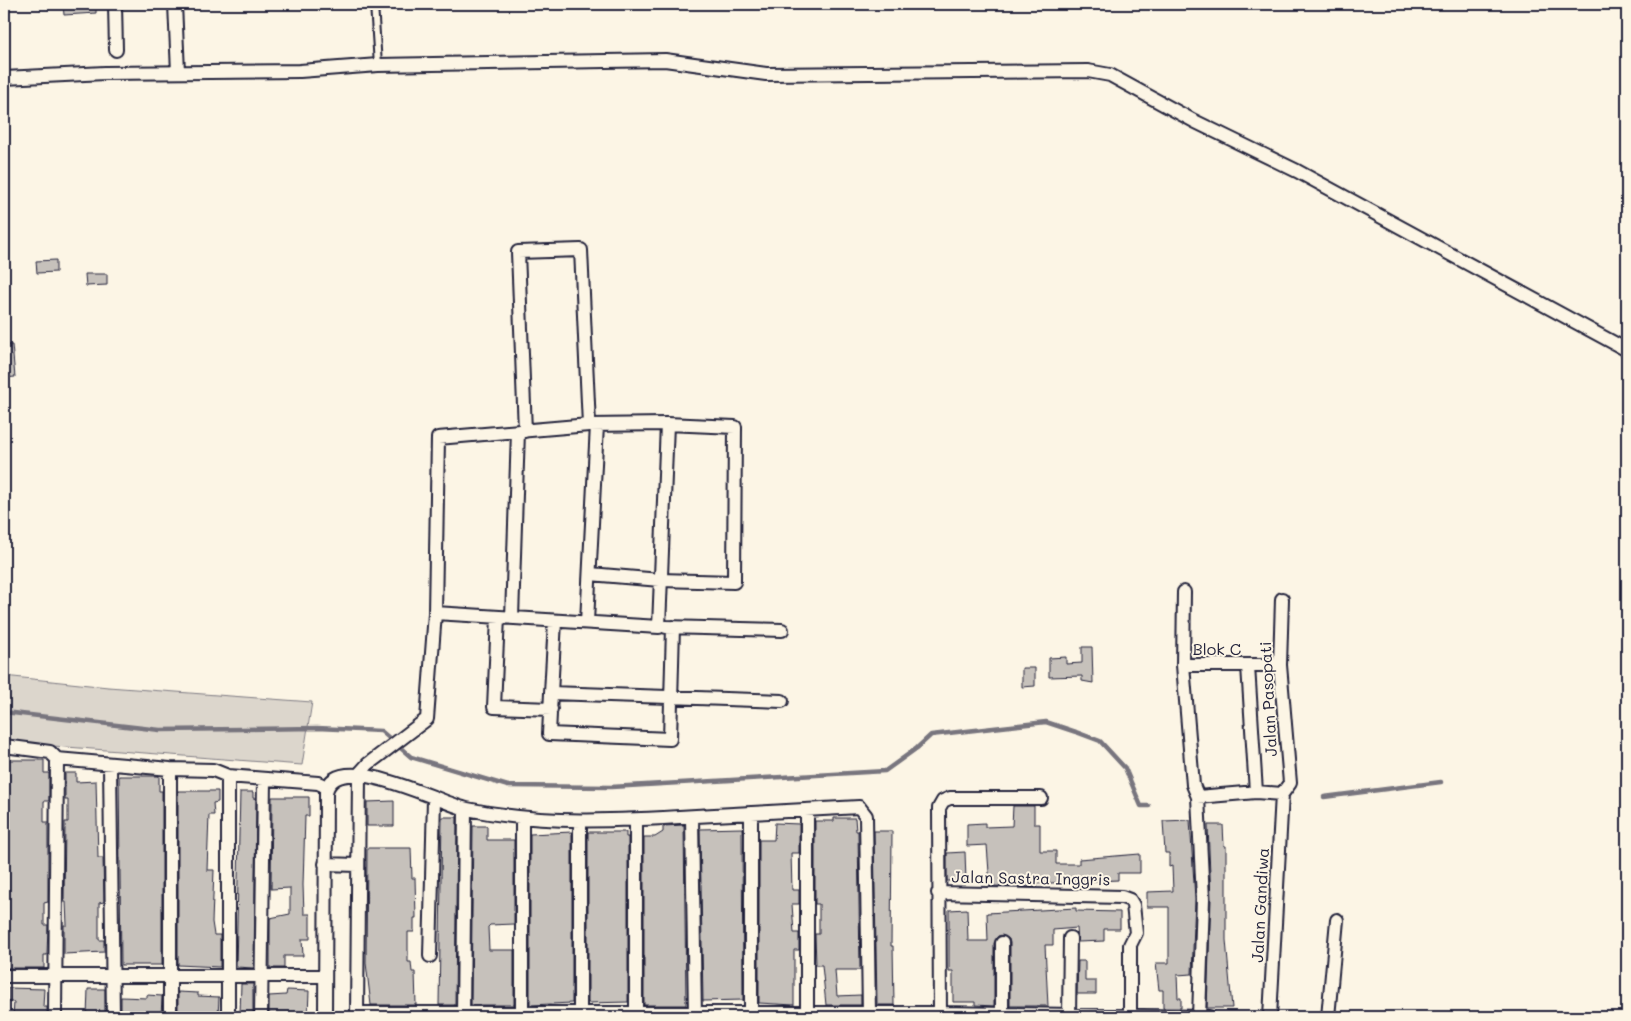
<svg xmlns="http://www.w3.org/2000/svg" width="1631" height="1021" font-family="Mali,sans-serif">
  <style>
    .green { fill: #dcd6cc; stroke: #7f7c84 }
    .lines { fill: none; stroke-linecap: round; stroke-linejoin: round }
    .stream { stroke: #78757e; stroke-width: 4.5 }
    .building { fill: #c6c1bb; stroke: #22223b }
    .service-casing { stroke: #22223b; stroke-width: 10 }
    .minor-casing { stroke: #22223b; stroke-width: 16 }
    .service { stroke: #fcf5e5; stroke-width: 6 }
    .minor { stroke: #fcf5e5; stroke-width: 12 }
    .labels { text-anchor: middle; stroke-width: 4; stroke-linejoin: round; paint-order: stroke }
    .street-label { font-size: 16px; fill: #22223b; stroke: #fcf5e5 }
  </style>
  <rect width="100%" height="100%" fill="#fcf5e5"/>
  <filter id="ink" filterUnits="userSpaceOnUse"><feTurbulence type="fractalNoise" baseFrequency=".02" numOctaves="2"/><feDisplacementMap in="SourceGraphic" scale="10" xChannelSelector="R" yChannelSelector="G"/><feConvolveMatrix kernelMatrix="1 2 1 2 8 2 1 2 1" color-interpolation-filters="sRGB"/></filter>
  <g filter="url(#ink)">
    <path class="green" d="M 4,676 L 108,687 L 312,702 L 302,765 L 14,743 L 4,738 Z"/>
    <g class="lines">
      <path class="stream" d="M 4,712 L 160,730 L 317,728 L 381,731 L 411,757 L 508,786 L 611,787 L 885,771 L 917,748 L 931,735 L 1046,722 L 1076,732 L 1100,741 L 1125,768 L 1141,806 L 1149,806
        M 1324,797 L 1441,782"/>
    </g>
    <path class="building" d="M 63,4 L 96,4 L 96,13 L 64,15 Z
      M 56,260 L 56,272 L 37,273 L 36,261 Z
      M 85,274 L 107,274 L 107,285 L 86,286 Z
      M 4,345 L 12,345 L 15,377 L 4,378 Z
      M 1082,647 L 1092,647 L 1093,683 L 1082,681 L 1082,676 L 1049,677 L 1049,658 L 1066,657 L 1066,664 L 1082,663 Z
      M 1022,668 L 1035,668 L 1035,686 L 1022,687 Z
      M 4,760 L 44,760 L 44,773 L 49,773 L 49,801 L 44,801 L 44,822 L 48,822 L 48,902 L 44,903 L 44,925 L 48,925 L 47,955 L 44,955 L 44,968 L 4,968 Z
      M 65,773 L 76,773 L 76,782 L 96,781 L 98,858 L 103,858 L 104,902 L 99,903 L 99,940 L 104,940 L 104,952 L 64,954 L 64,925 L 67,925 L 66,902 L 64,902 L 65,822 L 68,822 L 68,800 L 65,800 Z
      M 119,776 L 159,776 L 159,791 L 162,791 L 162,965 L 121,965 Z
      M 178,791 L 218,791 L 218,802 L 213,803 L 214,815 L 209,815 L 207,870 L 214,870 L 212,922 L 214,935 L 220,935 L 220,967 L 178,965 Z
      M 240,792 L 253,792 L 253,798 L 256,798 L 254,968 L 236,967 Z
      M 272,797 L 309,797 L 309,816 L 305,816 L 303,885 L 304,914 L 310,914 L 310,939 L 302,939 L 303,956 L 284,956 L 284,968 L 270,968 L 270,918 L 290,914 L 290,888 L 271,889 Z
      M 394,801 L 394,826 L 367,826 L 367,802 Z
      M 1013,806 L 1034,806 L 1034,824 L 1040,824 L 1040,851 L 1056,851 L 1056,864 L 1079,864 L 1079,859 L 1140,854 L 1140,873 L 1118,873 L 1118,880 L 1051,883 L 1037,884 L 1037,887 L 990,886 L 987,845 L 967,846 L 967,824 L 985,823 L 985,827 L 1012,826 Z
      M 442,817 L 457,817 L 455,1005 L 439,1005 Z
      M 834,818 L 855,818 L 856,831 L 858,831 L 860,970 L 835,970 L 837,996 L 861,995 L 861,1005 L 826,1005 L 822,965 L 816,965 L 815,934 L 819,934 L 819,904 L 815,904 L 815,821 L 834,821 Z
      M 1190,820 L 1195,899 L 1192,974 L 1177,975 L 1178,998 L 1181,998 L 1181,1008 L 1163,1008 L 1163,990 L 1159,990 L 1156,963 L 1169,963 L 1169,907 L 1147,907 L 1147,892 L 1173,891 L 1172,866 L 1169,867 L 1169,853 L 1165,853 L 1163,821 Z
      M 775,823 L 799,824 L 799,853 L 791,853 L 792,890 L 799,890 L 799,904 L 792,904 L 794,933 L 799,933 L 799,950 L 794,950 L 794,1005 L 759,1003 L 759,840 L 774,840 Z
      M 684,825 L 686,1005 L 644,1005 L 644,837 L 655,837 L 663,832 L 663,826 Z
      M 1208,825 L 1223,825 L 1224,846 L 1226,846 L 1226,940 L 1232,1008 L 1207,1008 L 1211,899 Z
      M 473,826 L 487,826 L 487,840 L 514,840 L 514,924 L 490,925 L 488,927 L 489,950 L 514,950 L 514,1005 L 471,1005 Z
      M 742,828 L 743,1000 L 703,1001 L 700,829 Z
      M 874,831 L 892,831 L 891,946 L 893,946 L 894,1005 L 877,1005 Z
      M 572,832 L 572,1003 L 530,1005 L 530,834 Z
      M 588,832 L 626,832 L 626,837 L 628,837 L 628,1002 L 588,1003 Z
      M 367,848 L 411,848 L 412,878 L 415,878 L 416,918 L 414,918 L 414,932 L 408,932 L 408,962 L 411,962 L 412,972 L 415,972 L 416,1005 L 371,1005 L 366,963 Z
      M 965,852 L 966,881 L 947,881 L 947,853 Z
      M 1076,908 L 1076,911 L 1120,912 L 1120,929 L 1104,929 L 1104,941 L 1078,942 L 1077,928 L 1053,930 L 1053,945 L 1045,945 L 1048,1006 L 1010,1006 L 1010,943 L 1009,939 L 1002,935 L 998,936 L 994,943 L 994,1006 L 975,1005 L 975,1002 L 953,1002 L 953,971 L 949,971 L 949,910 L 967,909 L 968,941 L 988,941 L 987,913 Z
      M 1078,961 L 1085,961 L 1085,981 L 1096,981 L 1096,994 L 1077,994 Z
      M 241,984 L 253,984 L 253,1015 L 240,1014 Z
      M 8,988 L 44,989 L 43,1007 L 47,1007 L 47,1017 L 13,1017 L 14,1002 L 8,1002 Z
      M 88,989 L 105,989 L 105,1017 L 87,1017 Z
      M 287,990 L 309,991 L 308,1015 L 269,1014 L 269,996 L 286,995 Z
      M 178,992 L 198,993 L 198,996 L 219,997 L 218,1017 L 183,1017 L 184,1011 L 178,1011 Z
      M 147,995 L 162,996 L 161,1017 L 121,1017 L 121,997 L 147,998 Z"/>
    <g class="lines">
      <g class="service-casing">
        <path id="service" d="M 374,4 L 378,65"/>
      </g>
      <g class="minor-casing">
        <path id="minor" d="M 115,4 L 116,50
          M 175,4 L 178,72
          M 4,78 L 105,73 L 300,71 L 378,65 L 665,60 L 766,74 L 1088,71 L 1110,75 L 1194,121 L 1297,171 L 1627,350
          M 525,431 L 518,252 L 581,250 L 589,425
          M 590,574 L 660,580 L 734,582 L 735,427 L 667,424
          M 1184,592 L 1183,665 L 1193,785 L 1198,797 L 1203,899 L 1199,1017
          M 498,617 L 494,707 L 551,709
          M 512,618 L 518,431
          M 555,621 L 551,693 L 782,701
          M 587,622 L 597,425
          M 666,627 L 782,630
          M 1183,665 L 1280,665
          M 1248,666 L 1256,792
          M 551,693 L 549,734 L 670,739 L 673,627
          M 4,746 L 50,752 L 57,759 L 170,769 L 213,770 L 228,776 L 318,783 L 327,787
          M 110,765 L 113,1017
          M 1282,794 L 1290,783 L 1280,665 L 1282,599
          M 1198,797 L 1256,792 L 1282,794
          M 807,810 L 807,1013
          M 692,817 L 695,1017
          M 522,818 L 522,1017
          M 636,820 L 636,1017
          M 325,864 L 357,865
          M 938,893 L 1122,897 L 1130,900 L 1133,905 L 1136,933 L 1130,945 L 1130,1016
          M 1002,943 L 1002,1017
          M 430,956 L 434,799
          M 4,976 L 325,976
          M 357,1013 L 940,1013 L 1209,1017
          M 55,1017 L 57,759
          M 170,1017 L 170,769
          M 228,1017 L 228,776
          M 261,1017 L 264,780
          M 325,1017 L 326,792 C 336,747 441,804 467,809 C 544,825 618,821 696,816 C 750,813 805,810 859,807 L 866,816 L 869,1013
          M 357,1017 L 359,774 L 368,764 L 427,719 L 435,613 L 438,438 L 589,425 L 667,424 L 659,627 L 435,613
          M 463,1017 L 465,809
          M 580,1017 L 580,822
          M 751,1017 L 751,813
          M 940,1017 L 939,808 L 943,801 L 950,798 L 1041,798
          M 1069,1017 L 1070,938
          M 1270,1017 L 1282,794
          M 1328,1017 L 1337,920"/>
      </g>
      <use href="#service" class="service"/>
      <use href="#minor" class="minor"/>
    </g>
  </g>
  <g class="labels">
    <g class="street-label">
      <text x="1217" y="655">Blok C</text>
      <text transform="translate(1268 699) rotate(-93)" y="6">Jalan Pasopati</text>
      <text transform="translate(1031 878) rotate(1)" y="6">Jalan Sastra Inggris</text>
      <text transform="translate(1260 905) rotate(-87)" y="6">Jalan Gandiwa</text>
    </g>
  </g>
  <rect width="1631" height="1021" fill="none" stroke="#fcf5e5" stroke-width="20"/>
  <rect x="10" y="10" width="1611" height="1001" fill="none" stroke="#22223b" stroke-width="2" filter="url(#ink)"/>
</svg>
